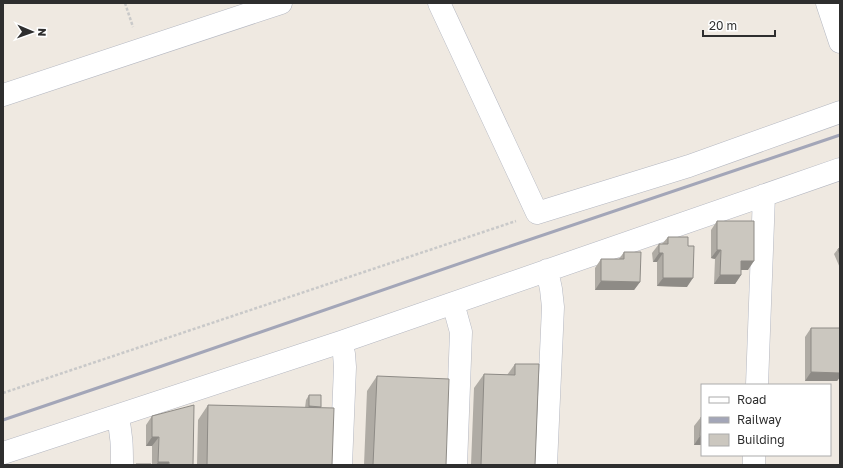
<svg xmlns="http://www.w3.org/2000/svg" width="843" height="468" font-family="'Golos Text',sans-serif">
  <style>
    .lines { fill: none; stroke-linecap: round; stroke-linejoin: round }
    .minor-casing { stroke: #b4b7c1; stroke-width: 23 }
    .path { stroke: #c9c9c9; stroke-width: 2.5; stroke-dasharray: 3 2; stroke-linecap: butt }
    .minor { stroke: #fff; stroke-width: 22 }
    .rail { stroke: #a3a6b8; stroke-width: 3 }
    .wall { fill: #afaba4 }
    .shaded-wall { fill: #8e8b86 }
    .building { fill: #cbc7bf; stroke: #8e8b86 }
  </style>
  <rect width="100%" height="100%" fill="#efe9e1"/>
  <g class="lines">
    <g class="minor-casing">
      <path id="minor" d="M 439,3 L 537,213 L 689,166 L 840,112
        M 827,3 L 840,42
        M 3,95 L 281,3
        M 453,303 L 461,332 L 456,465
        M 757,385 L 764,195
        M 117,416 C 122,433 122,448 122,465
        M 3,453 L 341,342 L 840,169
        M 341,465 L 345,367 L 344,354 L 341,342
        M 546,465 L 553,307 L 551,289 L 547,270
        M 754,465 L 754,455"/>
    </g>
    <path class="path" d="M 125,3 L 133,27
      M 3,393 L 516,221"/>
    <use href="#minor" class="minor"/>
    <path class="rail" d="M 3,420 L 162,366 L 493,252 L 840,135"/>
  </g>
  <path class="wall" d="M 717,221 L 748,270 L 741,270 L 741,275 L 735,284 L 714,284 L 715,259 L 711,258 L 711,230 Z
    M 668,237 L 687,287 L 657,286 L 657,262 L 653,262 L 652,253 L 659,244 L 662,244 Z
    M 840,248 L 840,268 L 834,254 L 838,249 Z
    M 624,252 L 640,282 L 634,290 L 595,290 L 595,268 L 601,259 L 619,259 Z
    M 811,328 L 840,328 L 840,377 L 837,381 L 805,381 L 805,337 Z
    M 515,364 L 535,465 L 471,465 L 474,388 L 484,374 L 507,375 Z
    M 377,376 L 446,465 L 364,465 L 367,391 Z
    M 309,395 L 321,407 L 320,408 L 332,465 L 197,465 L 198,420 L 208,405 L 305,408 L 306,400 Z
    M 152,416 L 193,465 L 152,465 L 152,446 L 146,446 L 146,425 Z
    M 701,417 L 702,417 L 702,445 L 694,445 L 694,426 Z"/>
  <path class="shaded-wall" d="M 717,250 L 721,250 L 715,259 L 711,258 Z
    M 659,253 L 663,253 L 657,262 L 653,262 Z
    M 741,261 L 754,261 L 748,270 L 735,270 Z
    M 720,275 L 741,275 L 735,284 L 714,284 Z
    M 663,278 L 693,278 L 687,287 L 657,286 Z
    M 601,281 L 640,282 L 634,290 L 595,290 Z
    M 811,372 L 840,373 L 840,377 L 837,381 L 805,381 Z
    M 309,406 L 321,407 L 318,412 L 305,411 Z
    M 700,436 L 702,436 L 702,445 L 694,445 Z
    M 152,437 L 159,437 L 152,446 L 146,446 Z
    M 158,462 L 169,462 L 168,465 L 156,465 Z"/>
  <path class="building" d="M 717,221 L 754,221 L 754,261 L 741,261 L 741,275 L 720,275 L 721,250 L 717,250 Z
    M 668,237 L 688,237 L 688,246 L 694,246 L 693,278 L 663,278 L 663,253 L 659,253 L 659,244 L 668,244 Z
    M 840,248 L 840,255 L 838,249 Z
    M 624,252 L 641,252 L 640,282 L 601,281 L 601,259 L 624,259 Z
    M 811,328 L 840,328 L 840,373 L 811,372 Z
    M 515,364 L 539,364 L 535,465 L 481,465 L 484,374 L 515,375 Z
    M 377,376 L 449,379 L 446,465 L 373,465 Z
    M 309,395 L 321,395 L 321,407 L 309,406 Z
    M 194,405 L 193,465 L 169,465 L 169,462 L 158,462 L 159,437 L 152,437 L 152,416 Z
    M 208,405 L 334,408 L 332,465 L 207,465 Z
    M 701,417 L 702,417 L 702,436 L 700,436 Z
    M 136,464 L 151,464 L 150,465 L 136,465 Z"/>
  <rect width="843" height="468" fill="none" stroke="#2e2e2e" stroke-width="8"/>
  <rect x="701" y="384" width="130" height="72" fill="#ffffff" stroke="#ababab"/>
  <rect x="709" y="397" width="20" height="6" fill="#ffffff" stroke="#ababab"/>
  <text x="737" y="404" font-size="12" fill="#2e2e2e">Road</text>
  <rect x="709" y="417" width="20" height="6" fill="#a3a6b8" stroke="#ababab"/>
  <text x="737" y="424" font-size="12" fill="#2e2e2e">Railway</text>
  <rect x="709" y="434" width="20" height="12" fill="#cbc7bf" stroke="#ababab"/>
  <text x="737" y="444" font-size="12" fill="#2e2e2e">Building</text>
  <g transform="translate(32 32) rotate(92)" stroke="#ffffff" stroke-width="3" paint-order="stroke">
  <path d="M0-3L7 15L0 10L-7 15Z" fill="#2e2e2e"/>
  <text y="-6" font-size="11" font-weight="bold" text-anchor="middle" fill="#2e2e2e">N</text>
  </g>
  <path d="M703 30v6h72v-6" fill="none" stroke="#2e2e2e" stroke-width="2"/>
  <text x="709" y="30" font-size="12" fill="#2e2e2e" stroke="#ffffff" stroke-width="3" paint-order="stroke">20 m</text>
</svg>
